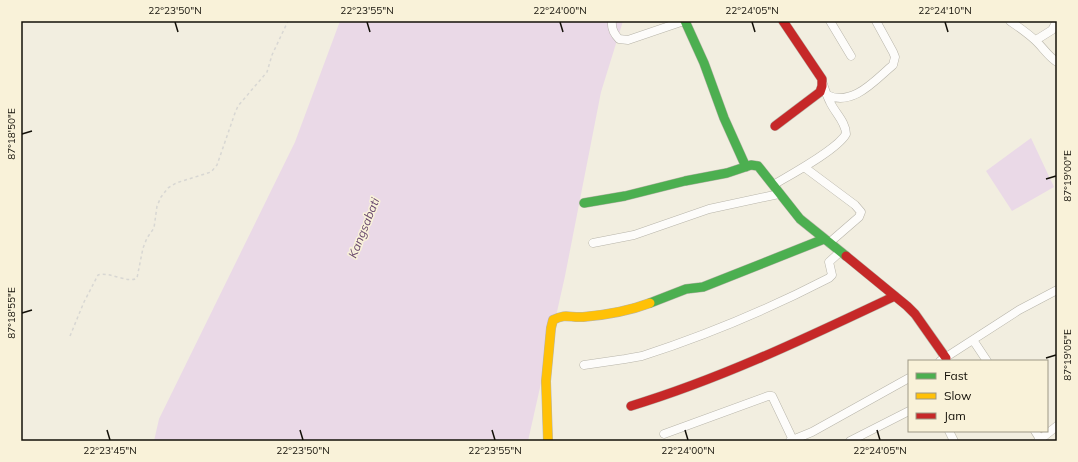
<svg xmlns="http://www.w3.org/2000/svg" width="1078" height="462" font-family="Mulish,sans-serif">
  <style>
    .water { fill: #ead9e7 }
    .lines { fill: none; stroke-linecap: round; stroke-linejoin: round }
    .street-casing { stroke: #b7b4a9; stroke-width: 9 }
    .fast-casing { stroke: #b7b4a9; stroke-width: 10 }
    .slow-casing { stroke: #b7b4a9; stroke-width: 10 }
    .jam-casing { stroke: #b7b4a9; stroke-width: 10 }
    .path { stroke: #d8d7d3; stroke-width: 1.5; stroke-dasharray: 3 3; stroke-linecap: butt }
    .street { stroke: #fdfcfa; stroke-width: 8 }
    .fast { stroke: #4caf50; stroke-width: 9 }
    .slow { stroke: #ffc107; stroke-width: 9 }
    .jam { stroke: #c62828; stroke-width: 9 }
    .ticks { fill: none; stroke: #131008; stroke-width: 1.5 }
    .labels { text-anchor: middle; stroke-width: 3; stroke-linejoin: round; paint-order: stroke }
    .water-label { font-size: 12px; font-style: italic; fill: #6a496f; stroke: #f9f2d9 }
    .neatline { fill: none; stroke: #131008; stroke-width: 1.5 }
    .ticks-label { font-size: 10px; text-anchor: middle; fill: #131008 }
  </style>
  <rect width="100%" height="100%" fill="#f2eee0"/>
  <path class="water" d="M 340,21 L 623,21 L 601,92 L 565,276 L 528,441 L 154,441 L 159,419 L 295,142 Z
    M 1031,138 L 1054,187 L 1012,211 L 986,171 Z"/>
  <g class="lines">
    <g class="street-casing">
      <path id="street" d="M 612,21 C 611,29 614,34 619,39 L 628,40 L 684,21
        M 830,21 L 851,56
        M 1010,21 C 1020,28 1029,34 1037,42 C 1044,49 1049,57 1057,62
        M 1036,40 L 1052,30 L 1057,21
        M 827,95 C 853,107 875,80 893,65 L 895,57 L 893,52 L 876,21
        M 804,167 L 855,205 L 861,212 L 859,217 L 829,243
        M 773,185 C 790,175 837,150 846,134 C 846,122 835,113 830,102 C 827,96 825,90 823,84
        M 593,243 L 634,235 L 709,209 L 779,194
        M 973,340 L 987,361
        M 940,361 L 1019,310 L 1057,290
        M 584,365 L 625,359 L 642,356 C 707,335 769,309 829,278 L 832,275 L 829,262 L 840,252
        M 949,431 L 954,441
        M 1035,431 L 1040,439
        M 664,434 L 768,396 L 772,396 L 793,440
        M 790,441 L 812,432 L 909,378
        M 850,441 L 909,411
        M 1038,441 L 1057,426"/>
    </g>
    <g class="fast-casing">
      <path id="fast" d="M 685,21 L 704,63 L 724,118 L 746,167
        M 584,203 L 625,196 L 685,181 L 727,173 L 751,165 L 758,166 L 800,219 L 846,256
        M 650,303 L 686,289 L 703,287 L 824,239"/>
    </g>
    <g class="slow-casing">
      <path id="slow" d="M 548,441 L 546,381 L 551,328 L 553,320 C 566,313 570,318 583,317 C 606,315 629,311 650,303"/>
    </g>
    <g class="jam-casing">
      <path id="jam" d="M 775,126 L 820,92 L 822,86 L 822,79 L 783,21
        M 846,256 L 907,306 L 915,314 L 946,358
        M 631,406 C 723,378 808,337 895,296"/>
    </g>
    <path class="path" d="M 70,336 L 84,302 L 98,275 C 109,271 128,284 137,278 L 143,248 L 147,238 L 154,228 L 157,206 L 161,197 L 168,188 L 176,183 L 211,172 L 217,165 L 235,113 L 238,106 L 267,72 L 272,55 L 288,21"/>
    <use href="#street" class="street"/>
    <use href="#fast" class="fast"/>
    <use href="#slow" class="slow"/>
    <use href="#jam" class="jam"/>
  </g>
  <path class="ticks" d="M 175,22 L 178,32M 367,22 L 370,32M 560,22 L 563,32M 752,22 L 755,32M 945,22 L 948,32M 22,134 L 32,131M 1046,179 L 1056,176M 22,313 L 32,310M 1046,358 L 1056,355M 107,430 L 110,440M 300,430 L 303,440M 492,430 L 495,440M 685,430 L 688,440M 877,430 L 880,440"/>
  <g class="labels">
    <g class="water-label">
      <text transform="translate(364 228) rotate(-68)" y="4">Kangsabati</text>
    </g>
  </g>
  <rect width="1078" height="462" fill="none" stroke="#f9f2d9" stroke-width="44"/>
  <rect x="908" y="360" width="140" height="72" fill="#f9f2d9" stroke="#9d9885"/>
  <rect x="916" y="373" width="20" height="6" fill="#4caf50" stroke="#9d9885"/>
  <text x="944" y="380" font-size="12" fill="#131008">Fast</text>
  <rect x="916" y="393" width="20" height="6" fill="#ffc107" stroke="#9d9885"/>
  <text x="944" y="400" font-size="12" fill="#131008">Slow</text>
  <rect x="916" y="413" width="20" height="6" fill="#c62828" stroke="#9d9885"/>
  <text x="944" y="420" font-size="12" fill="#131008">Jam</text>
  <rect x="22" y="22" width="1034" height="418" class="neatline"/>
  <g class="ticks-label">
    <text x="175" y="14">22°23'50"N</text>
    <text x="367" y="14">22°23'55"N</text>
    <text x="560" y="14">22°24'00"N</text>
    <text x="752" y="14">22°24'05"N</text>
    <text x="945" y="14">22°24'10"N</text>
    <text transform="translate(11 134) rotate(-90)" y="4">87°18'50"E</text>
    <text transform="translate(1067 176) rotate(-90)" y="4">87°19'00"E</text>
    <text transform="translate(11 313) rotate(-90)" y="4">87°18'55"E</text>
    <text transform="translate(1067 355) rotate(-90)" y="4">87°19'05"E</text>
    <text x="110" y="454">22°23'45"N</text>
    <text x="303" y="454">22°23'50"N</text>
    <text x="495" y="454">22°23'55"N</text>
    <text x="688" y="454">22°24'00"N</text>
    <text x="880" y="454">22°24'05"N</text>
  </g>
</svg>
